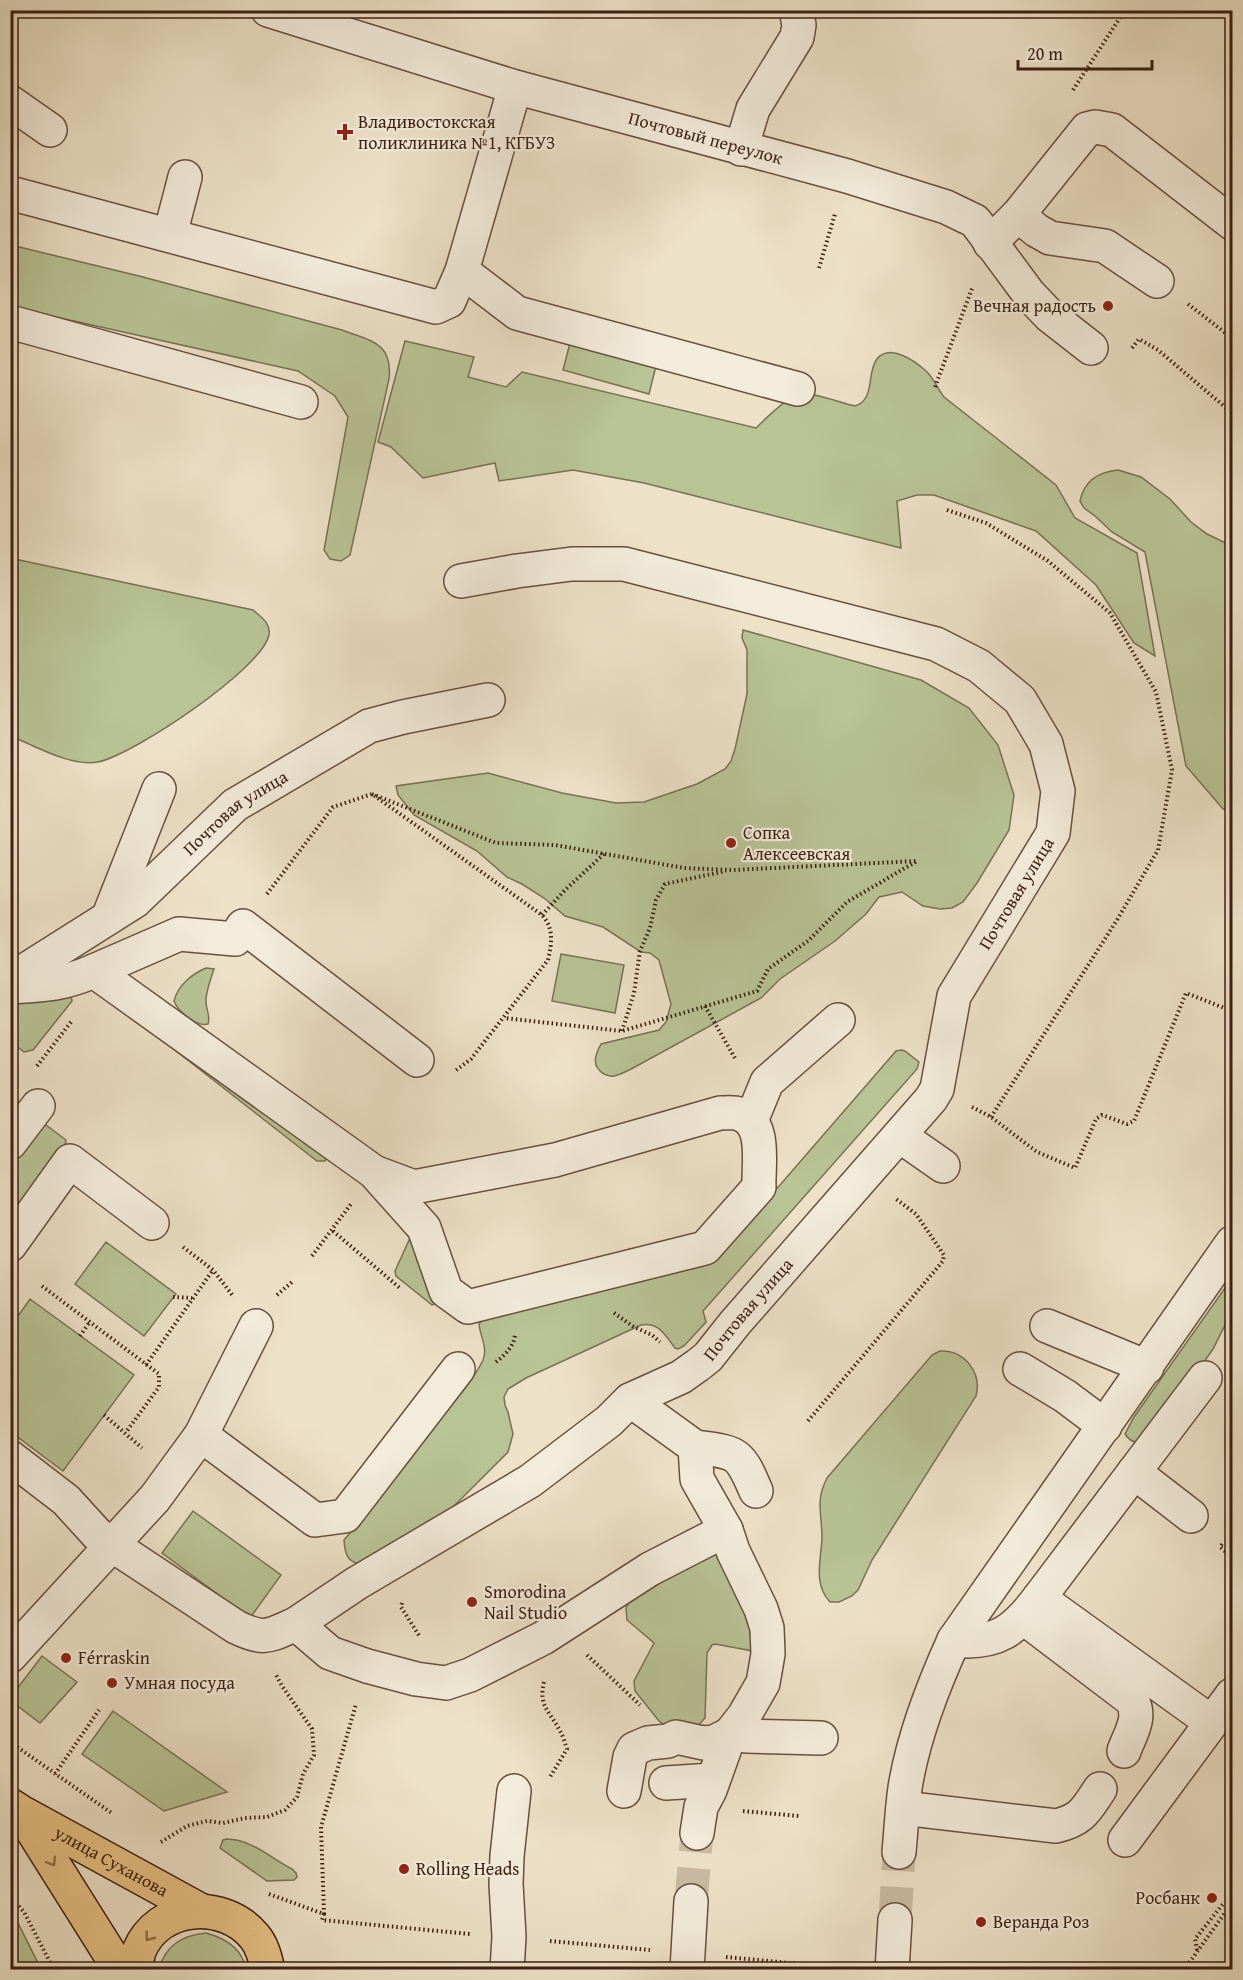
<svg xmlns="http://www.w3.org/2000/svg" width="1243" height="1980" font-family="'Gentium Book Plus',serif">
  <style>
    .green { fill: #b8c396; stroke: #7a7154; stroke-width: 1.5 }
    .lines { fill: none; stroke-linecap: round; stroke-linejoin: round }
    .minor-tunnel { stroke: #cabaa3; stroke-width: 33; stroke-dasharray: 33 16; stroke-linecap: butt }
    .minor-casing { stroke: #68503f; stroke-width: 36 }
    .major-casing { stroke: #3c1f11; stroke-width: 36 }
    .path { stroke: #3c1f11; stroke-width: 4; stroke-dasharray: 1.5 3; stroke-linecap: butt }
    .minor { stroke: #f3ecdb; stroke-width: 33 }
    .major { stroke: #e6c084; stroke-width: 33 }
    .oneway { stroke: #91704a }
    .poi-dot { fill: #8f2418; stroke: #f3ecdb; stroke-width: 2 }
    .labels { text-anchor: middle; stroke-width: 4.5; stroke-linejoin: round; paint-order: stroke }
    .poi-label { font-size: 18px; fill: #3c1f11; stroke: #f3ecdb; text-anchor: start }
    .street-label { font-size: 18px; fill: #3c1f11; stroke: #f3ecdb }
  </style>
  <rect width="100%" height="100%" fill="#ede1c8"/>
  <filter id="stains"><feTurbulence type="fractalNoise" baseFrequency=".00333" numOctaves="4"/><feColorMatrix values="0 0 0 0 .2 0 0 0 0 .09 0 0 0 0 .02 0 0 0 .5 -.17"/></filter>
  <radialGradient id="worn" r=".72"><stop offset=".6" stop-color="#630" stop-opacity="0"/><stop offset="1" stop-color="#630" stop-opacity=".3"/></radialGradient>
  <path class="green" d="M 11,245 L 139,276 L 342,330 C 370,341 393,342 389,379 L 350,555 L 341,561 L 330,559 L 324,550 L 348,417 L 335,396 L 298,371 L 11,307 Z
    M 571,339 L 657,362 L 649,394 L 563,370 Z
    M 405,341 L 474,357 L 468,377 L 506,387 L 522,372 L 756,428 C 764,420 786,398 798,395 C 812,391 840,403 855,406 C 876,399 866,373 877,359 C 890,343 915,361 926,371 C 933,377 938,389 944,397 L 1056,485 L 1075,518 L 1137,553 L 1155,656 L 1134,643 L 1096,585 L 1036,531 L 934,495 L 917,495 L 897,501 L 901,548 L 644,483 L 573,470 L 499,481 L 495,463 L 423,478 L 391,447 L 378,442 Z
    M 1118,470 L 1141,477 L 1170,499 L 1191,522 L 1207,534 L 1232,546 L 1232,813 L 1223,809 L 1186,766 L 1145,552 L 1112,532 L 1095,516 L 1084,508 L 1080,501 C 1084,481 1098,472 1118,470 Z
    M 10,558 L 253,610 C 261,617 271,623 269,635 C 262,669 133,755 98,762 C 71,767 35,746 11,736 Z
    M 743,630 L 921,680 L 969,708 L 998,745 L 1014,795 L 1009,830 L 977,883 L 963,902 L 952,908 L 940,909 L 923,906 L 902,892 L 879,897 L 866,914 L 835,941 L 780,979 L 761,998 L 633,1068 C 627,1071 620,1075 614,1076 C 610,1077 607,1075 604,1074 C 591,1066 595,1055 601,1044 L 659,1030 L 666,1022 L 671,1004 L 659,960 L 650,953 L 641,952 L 603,927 L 565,916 L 544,898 L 522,884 L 507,877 L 477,851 L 414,815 L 398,795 L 396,786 L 488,773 L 562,793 L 616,803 L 644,802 L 697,784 L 725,769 L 731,761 L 735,749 L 747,694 L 747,650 L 742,638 Z
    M 561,954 L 624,965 L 615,1013 L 552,1001 Z
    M 206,968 L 214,969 C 211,978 207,988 206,999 C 205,1008 211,1015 208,1024 C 197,1027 178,1012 174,1001 C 178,985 192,974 206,968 Z
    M 11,991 L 71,996 L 72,1001 L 33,1050 L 24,1052 L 11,1042 Z
    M 176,1046 L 330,1155 L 325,1161 L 317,1161 L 176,1051 Z
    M 901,1050 L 905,1051 L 919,1062 L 917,1069 L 703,1311 L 706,1322 L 684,1346 L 678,1349 L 675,1348 C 665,1335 659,1322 641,1325 L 526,1378 L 508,1389 L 504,1397 L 505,1405 L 508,1412 L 513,1434 L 508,1452 L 448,1512 L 366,1568 C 349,1561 345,1559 344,1540 C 377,1502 405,1462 436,1423 C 452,1403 472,1383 483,1360 C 488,1348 480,1336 479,1324 L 486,1315 L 743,1225 L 780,1185 L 896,1051 Z
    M 46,1125 L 66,1140 L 64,1151 L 10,1223 L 10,1162 L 37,1127 Z
    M 411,1236 L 436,1300 L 435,1304 L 432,1305 L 396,1276 L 395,1271 Z
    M 106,1242 L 176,1294 L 144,1336 L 75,1284 Z
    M 1232,1278 L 1232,1311 L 1213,1349 L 1173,1406 L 1139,1442 C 1133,1443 1129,1440 1125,1434 L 1134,1417 Z
    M 30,1299 L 134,1375 L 63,1471 L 11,1432 L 11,1326 Z
    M 940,1351 C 965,1350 982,1373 976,1396 L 872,1560 L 858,1590 L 852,1596 L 839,1602 L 830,1602 C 813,1584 821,1561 822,1538 C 822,1514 815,1501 827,1478 L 932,1355 Z
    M 193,1511 L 281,1575 L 250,1618 L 162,1553 Z
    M 710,1543 L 756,1615 L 753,1651 L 715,1644 L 712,1645 L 707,1653 L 705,1718 L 695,1729 L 671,1729 L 659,1721 L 635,1691 L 634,1681 L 654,1643 L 627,1620 L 626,1608 L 638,1584 Z
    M 42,1656 L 77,1682 L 40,1723 L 11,1701 L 10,1698 Z
    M 113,1711 L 227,1792 L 164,1811 L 82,1754 Z
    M 227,1839 C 251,1839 272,1859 292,1869 L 296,1873 L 297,1877 L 294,1880 L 267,1881 L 220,1848 L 223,1840 Z
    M 10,1911 L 13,1913 L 41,1969 L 11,1969 Z
    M 206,1933 C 225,1938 242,1948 246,1969 L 159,1969 C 165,1946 183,1935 206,1933 Z"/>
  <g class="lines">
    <path class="minor-tunnel" d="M 691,1901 L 697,1833
      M 895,1920 L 899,1852"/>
    <g class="minor-casing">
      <g id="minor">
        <path id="s1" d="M 268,10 L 515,87 L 847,176 L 946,207 L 975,221 L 1029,294 L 1050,316 L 1091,348"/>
        <path d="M 10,102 L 50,130"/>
        <path d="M 741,149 L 753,109 L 797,37 L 799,25 L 796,10"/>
        <path d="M 10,193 L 436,307 L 449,301 L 462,271 L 515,87"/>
        <path d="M 1018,215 L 1036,230 L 1050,238 L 1105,246 L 1157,281"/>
        <path d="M 170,235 L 185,177"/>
        <path d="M 990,243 L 1018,215 L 1087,129 L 1095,127 L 1112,130 L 1232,223"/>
        <path d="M 462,271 L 517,313 L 798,389"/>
        <path d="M 10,322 L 301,402"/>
        <path d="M 108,918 L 159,789"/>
        <path d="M 94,971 L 179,934 L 235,939 L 243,926 L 417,1060"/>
        <path id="s2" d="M 10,980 L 135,901 L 235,805 L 369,726 L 403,717 L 488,700"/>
        <path d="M 10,987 C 45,985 61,985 94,971 L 374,1172 L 424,1228 L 446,1291 L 468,1307 L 705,1248 L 759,1187 C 758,1165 767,1122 739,1114 C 734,1112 726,1113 720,1113 L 555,1160 L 414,1187 L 374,1172"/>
        <path d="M 751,1121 L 767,1082 L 838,1020"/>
        <path d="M 900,1136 L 943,1166"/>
        <path d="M 10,1143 L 38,1106"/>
        <path d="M 10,1245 L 70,1161 L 152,1223"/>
        <path d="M 1047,1326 L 1147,1367"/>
        <path d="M 1020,1369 L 1065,1396 L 1105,1426"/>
        <path d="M 630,1400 L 695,1447 L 697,1479 L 726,1530 L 733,1551 L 761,1609 L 767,1628 L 768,1654 L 763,1683 L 744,1716 L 730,1734 L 710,1790 L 701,1807 L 697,1833"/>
        <path d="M 201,1435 L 315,1520 L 345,1516 L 458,1369"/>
        <path d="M 695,1447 C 738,1453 739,1451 756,1491"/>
        <path d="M 10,1457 L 66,1500 L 97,1534 L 112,1545 L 236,1627 C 265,1641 268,1636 296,1624 L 330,1653 L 367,1666 L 416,1679 L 446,1683 L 470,1675 L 543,1638 L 650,1569 L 726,1530"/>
        <path d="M 1134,1472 L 1191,1516"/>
        <path d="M 1039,1598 L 1205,1378"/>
        <path d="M 1024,1618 L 1132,1700 C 1142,1718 1130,1734 1124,1751"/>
        <path id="s3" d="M 296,1624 L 357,1583 L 530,1481 L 609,1421 L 630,1400 L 681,1377 L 698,1365 L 708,1357 L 735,1323 L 931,1099 L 937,1089 L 954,996 L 1053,833 L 1058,791 L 1046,744 L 1020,700 L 979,666 L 936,644 L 624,564 L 572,564 L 517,571 L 461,581"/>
        <path d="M 954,1640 C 997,1645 1015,1630 1039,1598 L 1211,1722"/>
        <path d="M 10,1656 L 155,1498 L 201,1435 L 256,1326"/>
        <path d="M 666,1783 L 713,1780"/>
        <path d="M 624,1791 L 630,1757 L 634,1749 L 648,1743 L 668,1741 L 676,1737 L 703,1743 L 714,1742 L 730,1734 L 746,1736 L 821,1738"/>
        <path d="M 903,1808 L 1056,1826 C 1082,1820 1086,1810 1100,1789"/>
        <path d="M 1125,1840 L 1232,1695"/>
        <path d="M 899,1852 C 901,1831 902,1809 905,1788 C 913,1737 933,1686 954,1640 L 1232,1243"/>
        <path d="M 507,1970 L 509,1937 L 506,1884 L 507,1856 L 514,1791"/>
        <path d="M 687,1970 L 691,1901"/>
        <path d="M 892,1970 L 895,1920"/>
      </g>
    </g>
    <g class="major-casing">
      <g id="major">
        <path id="s4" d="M 10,1805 L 21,1812 L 200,1910"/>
        <path d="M 22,1814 L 120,1970"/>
        <path d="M 136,1970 C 137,1964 137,1957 139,1951 C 158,1904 223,1899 254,1936 C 262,1945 265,1957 268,1970"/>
      </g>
    </g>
    <path class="path" d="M 1073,90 L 1125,10
      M 819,268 L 835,214
      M 1188,304 L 1232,338
      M 1132,348 L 1139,339 L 1158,350 L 1232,413
      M 935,387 L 973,286
      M 1232,450 L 1230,457 L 1230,470 L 1232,473
      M 947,510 L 986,523 L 1048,561 L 1110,613 L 1156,692 L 1172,770 L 1158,850 L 1117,920 L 991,1117
      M 372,794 L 496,843 L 555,845 L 684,868 L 733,870 L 917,861 L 847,902 L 808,941 L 768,969 L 757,991 L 622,1031 L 504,1018
      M 267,894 L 333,807 L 372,794 L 542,915 C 554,928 552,943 548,960 L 471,1059 L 455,1071
      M 542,915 L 565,890 L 605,853
      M 705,1006 L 736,1060
      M 622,1031 L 634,993 L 640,951 L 650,928 L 656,900 L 665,884 L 726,871
      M 37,1066 L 71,1022
      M 972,1107 L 991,1117 L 1037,1152 L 1075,1168 L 1096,1119 L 1102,1115 L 1127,1124 L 1134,1121 L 1186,993 L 1232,1011
      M 333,1231 L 401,1289
      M 183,1247 L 213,1270 L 233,1296
      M 312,1256 L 351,1204
      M 42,1286 L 159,1374 L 159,1387 L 126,1432
      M 277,1295 L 292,1282
      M 173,1297 L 192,1298
      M 614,1313 L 634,1327 L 652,1335 L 660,1342
      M 80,1336 L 89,1323
      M 496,1362 C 505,1355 514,1346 515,1335
      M 146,1365 L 213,1270
      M 104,1415 L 142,1448
      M 808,1421 L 943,1261 L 944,1255 L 916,1214 L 896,1199
      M 1222,1544 L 1220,1547 L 1232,1557
      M 402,1603 L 401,1607 L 420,1637
      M 587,1655 L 640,1705
      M 544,1682 C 538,1707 550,1711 560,1731 C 563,1736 565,1743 567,1749 L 550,1777
      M 10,1742 L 113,1814
      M 55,1774 L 99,1710
      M 743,1811 L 799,1816
      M 161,1842 L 187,1826 L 207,1821 L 223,1823 L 245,1818 L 267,1817 L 285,1810 L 297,1797 L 303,1774 L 314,1755 L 312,1729 L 282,1686 L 276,1675
      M 269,1894 L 324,1914 L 322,1920 L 470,1934
      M 10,1896 L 24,1912 L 54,1970
      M 324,1914 L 321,1827 L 356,1704
      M 550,1941 L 650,1950
      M 1197,1950 L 1195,1939 L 1223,1904 L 1231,1904
      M 726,1957 L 853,1969
      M 1184,1970 L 1232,1903"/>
    <use href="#minor" class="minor"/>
    <use href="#major" class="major"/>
  </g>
  <defs><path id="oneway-chevron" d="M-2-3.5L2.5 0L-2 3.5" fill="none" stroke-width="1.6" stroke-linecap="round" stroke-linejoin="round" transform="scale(1.5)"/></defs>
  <g class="oneway">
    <use href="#oneway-chevron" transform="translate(52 1862) rotate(58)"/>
    <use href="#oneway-chevron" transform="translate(149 1937) rotate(127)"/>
  </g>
  <g class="poi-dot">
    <path d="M342 123h6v6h6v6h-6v6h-6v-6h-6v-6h6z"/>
    <circle cx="1108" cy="306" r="6"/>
    <circle cx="731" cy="843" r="6"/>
    <circle cx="472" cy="1602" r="6"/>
    <circle cx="66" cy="1658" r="6"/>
    <circle cx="112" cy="1683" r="6"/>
    <circle cx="404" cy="1869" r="6"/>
    <circle cx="1212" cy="1898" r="6"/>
    <circle cx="981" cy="1922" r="6"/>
  </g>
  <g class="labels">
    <g class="poi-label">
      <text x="358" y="128">Владивостокская<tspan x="358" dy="21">поликлиника №1, КГБУЗ</tspan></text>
      <text x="1096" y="312" text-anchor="end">Вечная радость</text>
      <text x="743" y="839">Сопка<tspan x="743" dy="21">Алексеевская</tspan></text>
      <text x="484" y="1598">Smorodina<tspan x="484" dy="21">Nail Studio</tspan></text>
      <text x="78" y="1664">Férraskin</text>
      <text x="124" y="1689">Умная посуда</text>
      <text x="416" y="1875">Rolling Heads</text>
      <text x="1200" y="1904" text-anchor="end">Росбанк</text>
      <text x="993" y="1928">Веранда Роз</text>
    </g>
    <g class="street-label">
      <text dy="6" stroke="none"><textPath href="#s1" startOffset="456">Почтовый переулок</textPath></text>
      <text dy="6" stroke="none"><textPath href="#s2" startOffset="282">Почтовая улица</textPath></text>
      <text dy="6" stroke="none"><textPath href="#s3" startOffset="1060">Почтовая улица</textPath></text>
      <text dy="6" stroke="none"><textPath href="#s3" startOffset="555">Почтовая улица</textPath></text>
      <text dy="6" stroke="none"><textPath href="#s4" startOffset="116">улица Суханова</textPath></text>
    </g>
  </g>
  <rect width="1243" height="1980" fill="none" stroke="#ede1c8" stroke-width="36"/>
  <rect x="12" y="12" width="1219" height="1956" fill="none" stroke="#3c1f11" stroke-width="3"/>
  <rect x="18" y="18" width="1207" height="1944" fill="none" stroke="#3c1f11" stroke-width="1.5"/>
  <path d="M1018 60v9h134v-9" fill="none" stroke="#3c1f11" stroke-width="3"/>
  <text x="1027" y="60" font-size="18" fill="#3c1f11" stroke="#f3ecdb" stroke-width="4.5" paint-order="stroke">20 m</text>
  <rect width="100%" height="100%" filter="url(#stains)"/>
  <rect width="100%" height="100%" fill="url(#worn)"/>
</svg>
